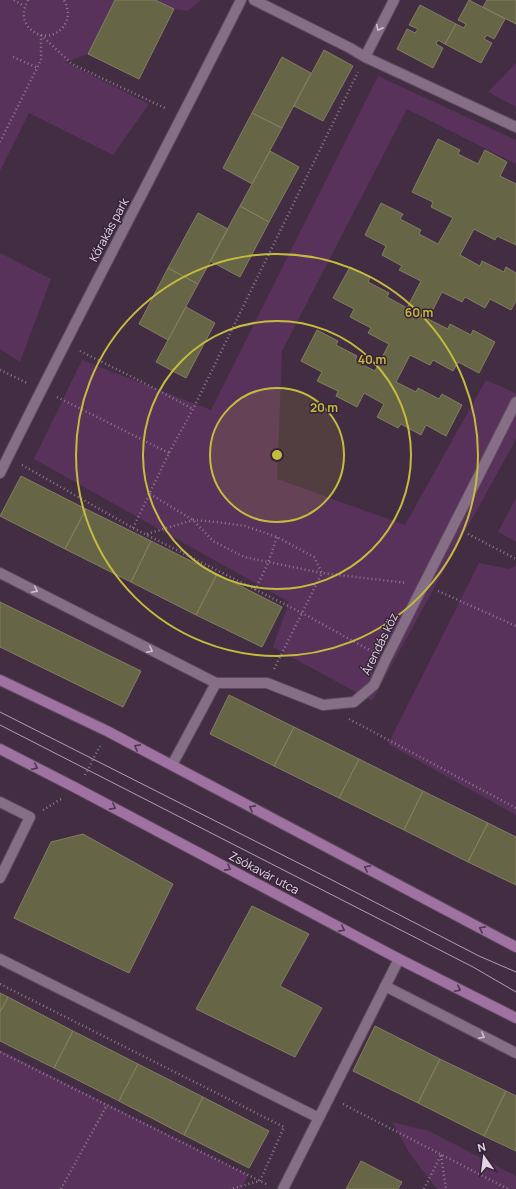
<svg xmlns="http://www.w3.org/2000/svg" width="516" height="1189" font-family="Manrope,sans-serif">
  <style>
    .green { fill: #59325b }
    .building { fill: #666545; stroke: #817f5f }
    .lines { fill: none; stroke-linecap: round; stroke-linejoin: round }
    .lane-casing { stroke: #5c4b5d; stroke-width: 12 }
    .secondary-casing { stroke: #5c4b5d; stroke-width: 12 }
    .path { stroke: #8c7b8d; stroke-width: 2.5; stroke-dasharray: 1 3; stroke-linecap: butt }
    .lane { stroke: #866e87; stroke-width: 10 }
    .secondary { stroke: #a072a2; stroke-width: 10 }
    .tram { stroke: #afa0b0; stroke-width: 1 }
    .oneway { stroke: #d0c1d1 }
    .oneway2 { stroke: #513752 }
    .ring { fill: none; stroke: #c5bc3d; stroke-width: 2 }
    .labels { text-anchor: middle; stroke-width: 3; stroke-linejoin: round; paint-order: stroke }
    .street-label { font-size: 12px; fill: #e3d6e4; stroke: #372338 }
    .centre { fill: #c5bc3d; stroke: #372338; stroke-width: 2 }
    .ring-label { font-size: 12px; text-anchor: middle; font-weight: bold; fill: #c5bc3d; stroke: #372338; stroke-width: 3; stroke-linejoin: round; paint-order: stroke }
  </style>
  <rect width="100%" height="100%" fill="#422d43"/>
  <path class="green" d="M 0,0 L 115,0 L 88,54 L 66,62 L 149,104 L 113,155 L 29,113 L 0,171 Z
    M 155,0 L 201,0 L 188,11 L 174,9 Z
    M 516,63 L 516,107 L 488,92 Z
    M 378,76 L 516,140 L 516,164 L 407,109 L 282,351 L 277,479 L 405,525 L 486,380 L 516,393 L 516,439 L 372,701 L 273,647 L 289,602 L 34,459 L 82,360 L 211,410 Z
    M 0,253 L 51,279 L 20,362 L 0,349 Z
    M 516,498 L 516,542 L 498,532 Z
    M 479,563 L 509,569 L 516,566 L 516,815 L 388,744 Z
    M 0,1050 L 248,1175 L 241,1189 L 0,1189 Z
    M 392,1122 L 429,1131 L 516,1176 L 516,1189 L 437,1189 L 410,1154 Z"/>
  <path class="building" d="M 115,0 L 155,0 L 174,9 L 139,79 L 88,54 Z
    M 469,0 L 505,19 L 494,39 L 487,35 L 484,39 L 492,43 L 481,63 L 445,44 L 456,24 L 464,28 L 466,24 L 458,20 Z
    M 487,0 L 516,0 L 516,24 L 483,7 Z
    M 420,5 L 456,24 L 445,44 L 438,40 L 436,44 L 443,48 L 433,68 L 397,49 L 407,29 L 415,33 L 418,29 L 409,25 Z
    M 324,50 L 353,66 L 323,121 L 294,106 Z
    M 282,57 L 311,73 L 282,128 L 252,113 Z
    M 252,113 L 282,128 L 252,184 L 223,168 Z
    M 438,139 L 460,150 L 458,154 L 478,164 L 485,150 L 507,162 L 500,176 L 516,184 L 516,245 L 497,236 L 495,240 L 474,229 L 460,255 L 480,266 L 482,261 L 504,272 L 506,267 L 516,273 L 516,301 L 511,310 L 490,299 L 485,308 L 465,297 L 462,302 L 442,292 L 428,319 L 448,329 L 450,324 L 471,335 L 473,330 L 495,342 L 479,373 L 458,362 L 453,371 L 433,360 L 430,365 L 410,355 L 396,382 L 416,392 L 418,388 L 439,399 L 442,394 L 462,405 L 446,436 L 426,425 L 421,435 L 401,424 L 398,428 L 377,417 L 384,404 L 364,393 L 357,407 L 336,396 L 338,391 L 317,381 L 322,372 L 301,361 L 317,330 L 338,341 L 336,345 L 357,356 L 355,361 L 375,371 L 389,344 L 368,333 L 371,328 L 350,317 L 354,309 L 333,298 L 350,267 L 370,277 L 368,282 L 389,293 L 387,297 L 407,308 L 421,281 L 399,270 L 402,266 L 382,255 L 386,246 L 365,235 L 381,203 L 403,214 L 400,219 L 421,230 L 419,234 L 438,244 L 453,218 L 431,207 L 433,202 L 412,192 Z
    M 270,151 L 299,167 L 269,222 L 240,206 Z
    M 240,206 L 269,222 L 240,277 L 210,261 Z
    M 198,213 L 228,229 L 198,284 L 168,268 Z
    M 168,268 L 198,284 L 168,340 L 139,324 Z
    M 186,307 L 215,323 L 186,378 L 156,362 Z
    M 21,476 L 86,509 L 65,549 L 0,516 Z
    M 86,509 L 151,541 L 131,582 L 65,549 Z
    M 151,541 L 217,574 L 196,615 L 131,582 Z
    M 217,574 L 282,607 L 262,647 L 196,615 Z
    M 0,602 L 141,671 L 123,707 L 0,647 Z
    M 229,695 L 294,727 L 274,766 L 210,734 Z
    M 294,727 L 359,759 L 339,798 L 274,766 Z
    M 359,759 L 423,791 L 404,830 L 339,798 Z
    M 423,791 L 488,823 L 468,862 L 404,830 Z
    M 488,823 L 516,837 L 516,885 L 468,862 Z
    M 83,834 L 173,884 L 129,973 L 14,918 L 51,842 Z
    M 252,906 L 309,934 L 280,986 L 322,1008 L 295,1057 L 196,1009 Z
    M 0,993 L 8,997 L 0,1012 Z
    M 8,997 L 73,1031 L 54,1068 L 0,1041 L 0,1012 Z
    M 375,1026 L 440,1059 L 418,1103 L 353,1071 Z
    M 73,1031 L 138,1064 L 119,1101 L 54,1068 Z
    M 440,1059 L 506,1091 L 484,1136 L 418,1103 Z
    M 138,1064 L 203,1097 L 184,1135 L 119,1101 Z
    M 506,1091 L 516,1096 L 516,1151 L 484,1136 Z
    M 203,1097 L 269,1131 L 249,1168 L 184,1135 Z
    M 361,1161 L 402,1182 L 398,1189 L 346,1189 Z"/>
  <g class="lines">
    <g class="lane-casing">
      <path id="lane" d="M 254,0 L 350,48 L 365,57 L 516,127
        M 365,57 L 394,0
        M 0,473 C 78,314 162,158 241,0
        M 0,573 L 216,683
        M 172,765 L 216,683 L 267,683 L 323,705 L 354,702 L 374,685 L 386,659 L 516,402
        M 0,802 L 30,817 L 0,878
        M 0,959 L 319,1118
        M 385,986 L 516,1053
        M 283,1189 L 399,959"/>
    </g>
    <g class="secondary-casing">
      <path id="secondary" d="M 0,680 L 107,731 L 516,947
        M 0,749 L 78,789 L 399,959 L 516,1018"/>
    </g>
    <path class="path" d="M 14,0 L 24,6
      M 28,0 C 11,30 51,49 65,24 C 70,16 68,8 64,0
      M 41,35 L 72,64 L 167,109
      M 13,57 L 38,68
      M 0,142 L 41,60 L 41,35
      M 80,351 L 146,384 L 193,409
      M 0,370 L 27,383
      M 57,397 L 169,453
      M 22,465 L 133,528 L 302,613 L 373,652
      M 150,494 L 193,520 L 213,541 L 244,557 L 322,573 L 274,669
      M 133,528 L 169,453 L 193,409 L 358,72
      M 147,534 L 193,520 L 217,522 L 245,526 L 277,537 L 314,557 L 322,573 L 407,583
      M 468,534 L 516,559
      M 255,590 L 268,563 L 277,537
      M 438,591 L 516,626
      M 349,719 L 516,808
      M 85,775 L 100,746
      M 43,810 L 61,799
      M 0,984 L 284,1127 L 260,1181 L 230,1189
      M 0,1052 L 268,1185
      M 343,1104 L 508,1189
      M 441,1155 L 446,1189
      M 61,1189 L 107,1105
      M 424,1189 L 441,1155"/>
    <use href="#lane" class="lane"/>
    <use href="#secondary" class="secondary"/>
    <path class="tram" d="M 0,712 L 330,879 L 479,956 L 516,972
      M 0,725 L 473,967 L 516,992"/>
  </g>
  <defs><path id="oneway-chevron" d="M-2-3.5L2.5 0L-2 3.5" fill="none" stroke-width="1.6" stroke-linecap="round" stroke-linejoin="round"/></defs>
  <g class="oneway">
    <use href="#oneway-chevron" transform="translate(379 28) rotate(116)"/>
    <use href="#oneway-chevron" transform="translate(35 590) rotate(27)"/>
    <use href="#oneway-chevron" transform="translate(150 650) rotate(27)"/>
    <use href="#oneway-chevron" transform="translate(482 1036) rotate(27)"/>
  </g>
  <g class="oneway2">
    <use href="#oneway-chevron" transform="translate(137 747) rotate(-152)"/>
    <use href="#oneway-chevron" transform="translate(35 767) rotate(27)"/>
    <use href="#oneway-chevron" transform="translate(113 807) rotate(28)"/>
    <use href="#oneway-chevron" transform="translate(252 808) rotate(-152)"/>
    <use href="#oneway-chevron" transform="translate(228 868) rotate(28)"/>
    <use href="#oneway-chevron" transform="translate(367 868) rotate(-152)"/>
    <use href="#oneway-chevron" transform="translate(342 929) rotate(28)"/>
    <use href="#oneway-chevron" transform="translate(482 929) rotate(-152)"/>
    <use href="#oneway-chevron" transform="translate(458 989) rotate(27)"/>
  </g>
  <circle cx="277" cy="455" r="67" fill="#c5bc3d" fill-opacity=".12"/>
  <g class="ring">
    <circle cx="277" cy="455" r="67"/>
    <circle cx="277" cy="455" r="134"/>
    <circle cx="277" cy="455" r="201"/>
  </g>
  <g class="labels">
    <g class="street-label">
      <text transform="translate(109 230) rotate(-62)" y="4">Kőrakás park</text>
      <text transform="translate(380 644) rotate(-64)" y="4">Árendás köz</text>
      <text transform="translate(264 873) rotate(28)" y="4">Zsókavár utca</text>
    </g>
  </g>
  <circle cx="277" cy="455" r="6" class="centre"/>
  <g class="ring-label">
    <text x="419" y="317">60 m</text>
    <text x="372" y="364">40 m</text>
    <text x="324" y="412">20 m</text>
  </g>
  <g transform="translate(484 1157) rotate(346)" stroke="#372338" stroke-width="3" paint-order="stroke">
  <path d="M0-3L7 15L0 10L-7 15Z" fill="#e3d6e4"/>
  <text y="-6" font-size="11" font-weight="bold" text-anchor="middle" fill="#e3d6e4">N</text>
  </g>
</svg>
